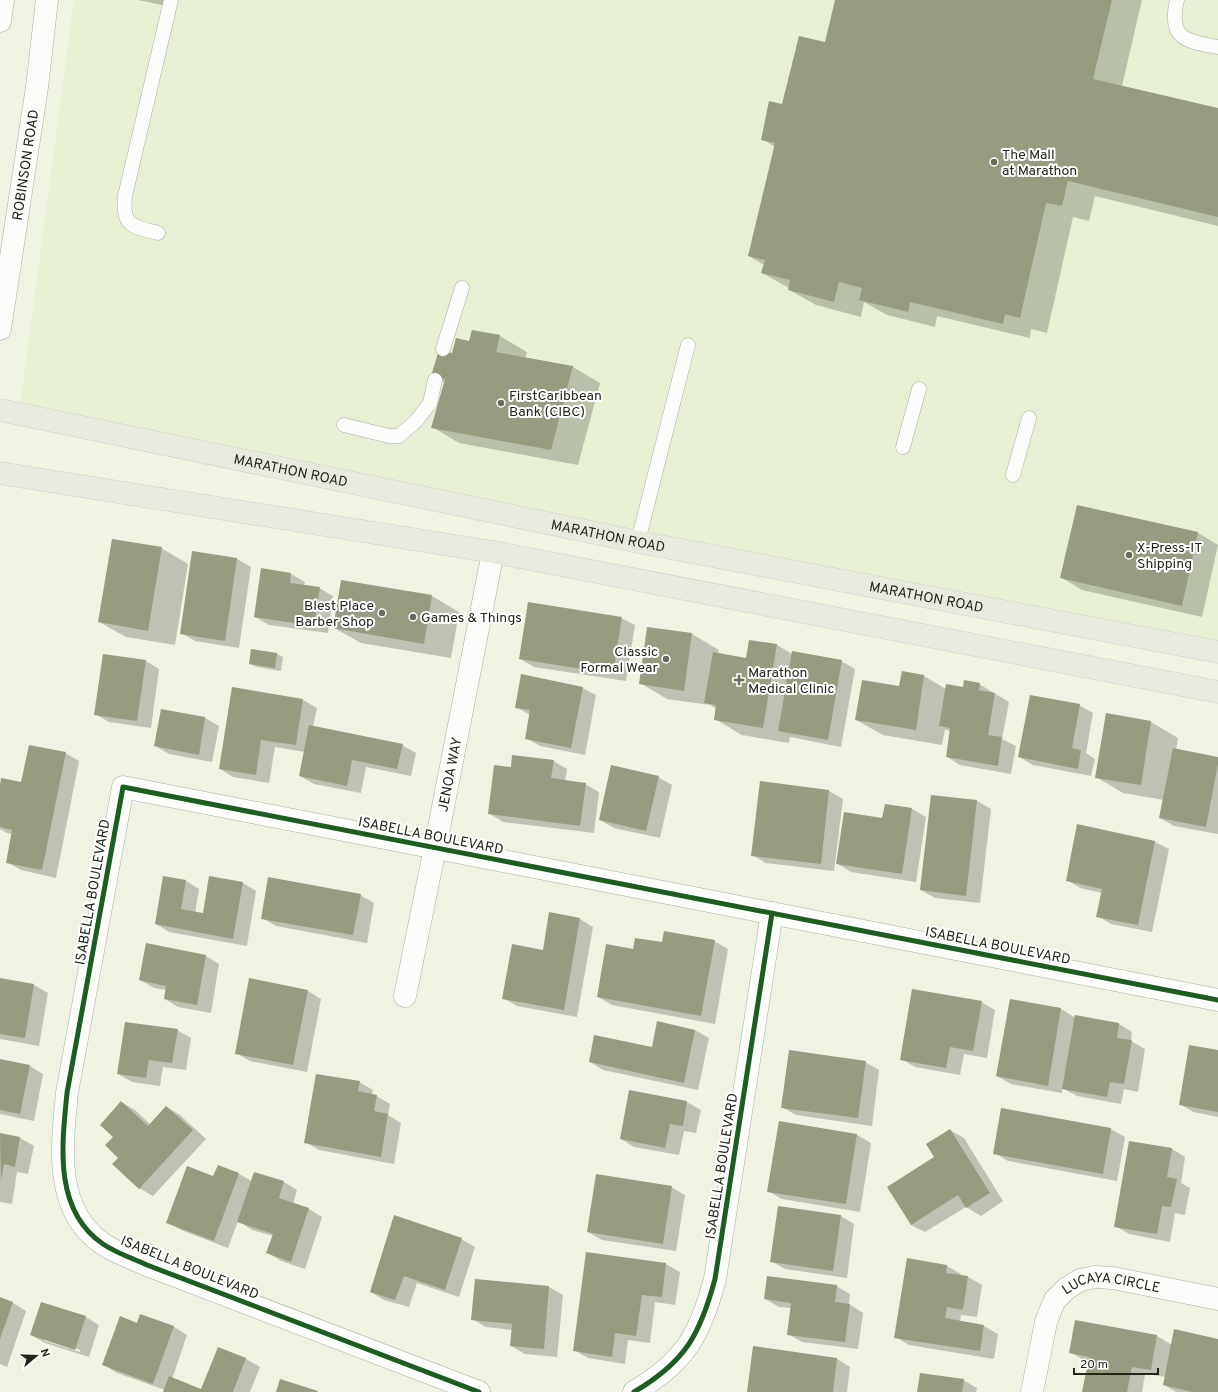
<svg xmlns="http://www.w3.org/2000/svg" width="1218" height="1392" font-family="Overpass,sans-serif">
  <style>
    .built { fill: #e8f0d4 }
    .shadow { fill: #0003; fill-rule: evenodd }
    .building { fill: #979c81 }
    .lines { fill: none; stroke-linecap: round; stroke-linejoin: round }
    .lane-casing { stroke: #a9ada0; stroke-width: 15 }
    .street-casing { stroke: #a9ada0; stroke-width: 23 }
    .secondary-casing { stroke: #a9ada0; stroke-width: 23 }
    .primary-casing { stroke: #cccfc7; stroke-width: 23 }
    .lane { stroke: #fcfdfb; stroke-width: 14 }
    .street { stroke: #fcfdfb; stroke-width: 22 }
    .secondary { stroke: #fcfdfb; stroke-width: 22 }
    .primary { stroke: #e8eae0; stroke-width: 22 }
    .cycleway-casing { stroke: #fff; stroke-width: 8 }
    .cycleway { stroke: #1b5e20; stroke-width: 5 }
    .poi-dot { fill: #696d60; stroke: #fff; stroke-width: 1.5 }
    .labels { text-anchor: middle; stroke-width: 4; stroke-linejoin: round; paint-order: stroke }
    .poi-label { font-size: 14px; fill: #22251a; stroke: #fff; text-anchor: start }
    .street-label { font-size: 14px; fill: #22251a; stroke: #fff }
  </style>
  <rect width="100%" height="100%" fill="#eef3e2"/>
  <path class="built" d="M 74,0 L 1218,0 L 1218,644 L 19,413 Z"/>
  <path class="shadow" d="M 138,0 L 178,0 L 176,8 Z
    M 836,0 L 1142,0 L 1122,86 L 1218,109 L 1218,226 L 1095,196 L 1089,221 L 1073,217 L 1047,333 L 1031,329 L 1030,338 L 937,316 L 935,327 L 887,315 L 864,302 L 861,317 L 816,305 L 789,290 L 789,288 L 762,273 L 764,265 L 749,256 L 775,147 L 762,139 L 826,43 Z
    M 473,331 L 500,336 L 527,352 L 525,359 L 573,367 L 600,383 L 578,465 L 459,443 L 432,427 L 445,383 L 432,376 L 452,354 L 470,342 Z
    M 1078,506 L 1198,533 L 1218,545 L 1202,617 L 1082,590 L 1062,578 Z
    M 161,548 L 188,564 L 175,645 L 126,637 L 99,622 Z
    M 193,553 L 237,559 L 251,567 L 239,648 L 195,641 L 181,633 Z
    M 262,569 L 291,574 L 305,582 L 304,586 L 319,588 L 333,596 L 328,633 L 269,625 L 255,617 Z
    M 342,581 L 432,596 L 459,612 L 451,658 L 361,643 L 334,628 Z
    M 621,618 L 635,625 L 626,681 L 534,667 L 520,659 Z
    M 648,628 L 692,634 L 719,650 L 718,654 L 746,659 L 777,645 L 792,654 L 841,661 L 855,669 L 841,747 L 790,737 L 789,743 L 742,735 L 715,719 L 717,709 L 710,705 L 667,699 L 640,683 Z
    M 277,654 L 283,657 L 281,671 L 257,667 L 250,664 Z
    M 146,661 L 159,669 L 151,728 L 109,722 L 95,714 Z
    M 903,673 L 924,676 L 946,689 L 964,688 L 979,684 L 1009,702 L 1002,739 L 1016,746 L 1011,774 L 960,765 L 947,757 L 951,732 L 945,729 L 942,745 L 883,735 L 856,720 L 900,687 Z
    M 232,688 L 303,700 L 317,708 L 313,727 L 402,745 L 416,753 L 411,776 L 366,767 L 361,793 L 314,784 L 300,776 L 305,752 L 275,747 L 269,783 L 233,777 L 220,769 Z
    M 582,688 L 596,695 L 585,755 L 540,746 L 526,738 L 530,715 L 516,707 Z
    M 1079,705 L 1093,713 L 1086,753 L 1095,759 L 1091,776 L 1033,765 L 1019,757 Z
    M 1107,715 L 1151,722 L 1178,738 L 1176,750 L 1218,758 L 1218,834 L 1174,826 L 1160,818 L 1164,800 L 1123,793 L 1096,777 Z
    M 205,718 L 219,726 L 212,762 L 169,754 L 155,746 Z
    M 65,753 L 79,761 L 56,878 L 21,870 L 7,862 L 12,834 L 7,833 L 0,829 L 0,790 L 22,784 Z
    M 553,761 L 567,769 L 565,781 L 585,784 L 599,792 L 594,833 L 503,822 L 490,814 L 512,769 Z
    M 658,777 L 672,785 L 660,838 L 614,828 L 600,820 Z
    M 829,791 L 843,799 L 834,871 L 766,863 L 752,855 Z
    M 932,796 L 977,801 L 991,809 L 980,903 L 935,898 L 921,890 Z
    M 885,805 L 912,809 L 926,817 L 916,882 L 851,872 L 838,864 L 883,819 Z
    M 1155,842 L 1169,849 L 1152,932 L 1111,924 L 1097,916 L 1102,893 L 1080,888 L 1067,880 Z
    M 186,881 L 199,889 L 195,913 L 204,914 L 243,883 L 256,891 L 247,946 L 169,932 L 156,924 Z
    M 360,895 L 374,903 L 367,943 L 276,926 L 262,918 Z
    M 580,919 L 593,927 L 577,1017 L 517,1006 L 503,998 L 543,951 Z
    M 714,941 L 728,949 L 715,1024 L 612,1005 L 598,997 L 634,950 L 663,943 Z
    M 206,956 L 219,964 L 211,1013 L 178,1007 L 165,999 L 166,990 L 154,988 L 140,980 Z
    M 0,979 L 34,985 L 48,993 L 39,1046 L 0,1039 Z
    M 308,991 L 321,999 L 307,1072 L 250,1061 L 236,1053 Z
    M 1010,1000 L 1061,1009 L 1076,1018 L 1119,1024 L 1132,1032 L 1131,1041 L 1145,1049 L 1138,1092 L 1124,1089 L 1121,1104 L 1077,1096 L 1062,1088 L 1062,1093 L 1011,1084 L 997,1076 Z
    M 981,1002 L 995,1010 L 987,1058 L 964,1054 L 960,1075 L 915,1067 L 901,1059 Z
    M 177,1030 L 191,1038 L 186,1070 L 163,1067 L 160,1086 L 132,1082 L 118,1074 Z
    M 695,1030 L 709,1038 L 698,1090 L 603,1070 L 590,1062 L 653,1048 Z
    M 1218,1051 L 1218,1117 L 1193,1112 L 1180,1104 Z
    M 0,1060 L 30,1066 L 43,1074 L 34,1121 L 0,1114 Z
    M 865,1062 L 879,1070 L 872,1126 L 796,1115 L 782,1107 Z
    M 359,1082 L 373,1090 L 372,1095 L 376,1096 L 390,1104 L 388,1115 L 401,1123 L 394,1164 L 319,1150 L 305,1142 Z
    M 630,1091 L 687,1102 L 701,1110 L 696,1133 L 684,1131 L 679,1155 L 634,1147 L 621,1139 Z
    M 121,1102 L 135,1110 L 151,1125 L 167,1107 L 180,1115 L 206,1139 L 153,1196 L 139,1188 L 120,1158 L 114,1137 Z
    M 1002,1109 L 1111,1129 L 1125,1137 L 1117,1181 L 1008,1161 L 994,1153 Z
    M 779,1122 L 857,1135 L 871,1143 L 860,1212 L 782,1199 L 768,1191 Z
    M 950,1130 L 964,1138 L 1003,1201 L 981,1216 L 966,1207 L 925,1232 L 911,1225 L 936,1158 Z
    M 0,1134 L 20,1138 L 34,1146 L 28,1174 L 17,1172 L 12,1204 L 0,1202 Z
    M 1172,1149 L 1185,1157 L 1181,1183 L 1190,1188 L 1185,1215 L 1175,1213 L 1170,1242 L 1129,1234 L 1115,1226 Z
    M 218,1166 L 239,1174 L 252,1181 L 255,1173 L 284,1182 L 297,1190 L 293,1204 L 309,1209 L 322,1217 L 305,1269 L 281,1261 L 268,1253 L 273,1236 L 252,1230 L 238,1221 L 228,1248 L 181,1230 L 167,1222 L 214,1177 Z
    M 671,1187 L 685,1195 L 676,1251 L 602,1240 L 588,1232 Z
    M 841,1216 L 854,1224 L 847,1278 L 785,1269 L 771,1261 Z
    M 461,1239 L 475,1247 L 459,1297 L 417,1283 L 409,1307 L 384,1300 L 371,1292 Z
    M 587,1253 L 666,1264 L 680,1272 L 675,1305 L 655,1302 L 650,1343 L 628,1340 L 625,1364 L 588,1358 L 574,1350 Z
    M 908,1259 L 947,1266 L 961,1274 L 960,1276 L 968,1277 L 982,1285 L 977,1317 L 961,1315 L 960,1322 L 984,1326 L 998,1334 L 994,1359 L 909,1345 L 896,1337 Z
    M 476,1280 L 549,1287 L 563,1295 L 557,1357 L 525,1354 L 511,1346 L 512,1330 L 486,1327 L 472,1319 Z
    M 836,1286 L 850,1294 L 849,1304 L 863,1313 L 858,1349 L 802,1342 L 788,1334 L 792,1308 L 779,1307 L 765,1299 Z
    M 0,1298 L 13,1303 L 26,1311 L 7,1367 L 0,1364 Z
    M 141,1315 L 174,1327 L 187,1335 L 172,1379 L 202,1390 L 218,1348 L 246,1359 L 260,1367 L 250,1392 L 164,1392 L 165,1390 L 117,1373 L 104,1365 L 138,1324 Z
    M 86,1317 L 99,1325 L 89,1357 L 45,1343 L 31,1335 ZM 45,1339 L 80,1350 L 80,1352 L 45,1341 Z
    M 1157,1336 L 1172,1345 L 1218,1340 L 1218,1392 L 1176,1392 L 1164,1385 L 1166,1377 L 1145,1374 L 1142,1392 L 1083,1392 L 1089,1361 L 1084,1360 L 1070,1352 Z
    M 837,1359 L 850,1367 L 847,1392 L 748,1392 Z
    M 963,1380 L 977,1388 L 976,1392 L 918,1392 Z"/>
  <path class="building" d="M 835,0 L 1112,0 L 1093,79 L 1218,108 L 1218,217 L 1068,181 L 1062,206 L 1046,203 L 1020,318 L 1005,314 L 1003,324 L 910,302 L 908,312 L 859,300 L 862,288 L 839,282 L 834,302 L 788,290 L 790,280 L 761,273 L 765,260 L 748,256 L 775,143 L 761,140 L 769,101 L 782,104 L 799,36 L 825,42 Z
    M 472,330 L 500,335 L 496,352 L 573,366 L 551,450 L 431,428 L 445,379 L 431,376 L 439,350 L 452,353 L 456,338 L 469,341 Z
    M 1077,505 L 1198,532 L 1182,606 L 1060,578 Z
    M 112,539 L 162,547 L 148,631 L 98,622 Z
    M 192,551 L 237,558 L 225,641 L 180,634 Z
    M 261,568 L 291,573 L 290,583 L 320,587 L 314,626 L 254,617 Z
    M 341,580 L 432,595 L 424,644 L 333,628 Z
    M 528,602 L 622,617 L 613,674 L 519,659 Z
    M 647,627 L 692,633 L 684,691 L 639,684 Z
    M 749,640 L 777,644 L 763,728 L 714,720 L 716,705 L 704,703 L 713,652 L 746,658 Z
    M 251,649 L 277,653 L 275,668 L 249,664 Z
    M 792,651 L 842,660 L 828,740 L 778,731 Z
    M 103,654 L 146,660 L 137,721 L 94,715 Z
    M 902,671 L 924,675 L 916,730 L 855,720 L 862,680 L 899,686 Z
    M 521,674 L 583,687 L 571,748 L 525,739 L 530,710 L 515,708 Z
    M 964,680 L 980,683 L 979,690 L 995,693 L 988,735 L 1002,737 L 998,766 L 946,757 L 950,728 L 939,726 L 946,684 L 963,687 Z
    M 232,687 L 303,699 L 296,745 L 261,740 L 256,775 L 219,769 Z
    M 1030,695 L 1080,704 L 1072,748 L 1081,750 L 1078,769 L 1018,757 Z
    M 161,709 L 205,717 L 199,755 L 154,746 Z
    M 1106,713 L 1151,721 L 1141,785 L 1095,778 Z
    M 309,725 L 403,744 L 397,769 L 352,760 L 347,786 L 299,776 Z
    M 29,745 L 66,752 L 42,870 L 6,863 L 12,830 L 0,827 L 0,785 L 1,778 L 21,782 Z
    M 1173,748 L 1218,757 L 1218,764 L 1206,827 L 1159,818 Z
    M 512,755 L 554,760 L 551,778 L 586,783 L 580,826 L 488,814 L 494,765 L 511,767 Z
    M 611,765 L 659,776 L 646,831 L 599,820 Z
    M 760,781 L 829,790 L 821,864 L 751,856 Z
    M 931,795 L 977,800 L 966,896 L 920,890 Z
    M 885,804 L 912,808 L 902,874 L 836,864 L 844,812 L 882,818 Z
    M 1077,824 L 1155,841 L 1138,925 L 1096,917 L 1102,889 L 1066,881 Z
    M 163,876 L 186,880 L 181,909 L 203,913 L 209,876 L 243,882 L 233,939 L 155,924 Z
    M 268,877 L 361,894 L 353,935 L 261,919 Z
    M 549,912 L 580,918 L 564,1010 L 502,999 L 512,944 L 543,950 Z
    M 664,931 L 715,940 L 701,1016 L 597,997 L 606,944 L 633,949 L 635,938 L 662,942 Z
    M 146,943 L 206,955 L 197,1005 L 164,999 L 166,986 L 139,980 Z
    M 0,978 L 34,984 L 25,1038 L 0,1034 Z
    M 249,978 L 308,990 L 293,1065 L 235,1054 Z
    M 912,989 L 982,1001 L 973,1051 L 950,1047 L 946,1068 L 900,1060 Z
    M 1010,999 L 1061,1008 L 1048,1086 L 996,1076 Z
    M 1075,1015 L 1119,1023 L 1117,1038 L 1132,1040 L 1124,1084 L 1110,1082 L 1107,1097 L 1062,1089 Z
    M 657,1021 L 695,1030 L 684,1083 L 589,1062 L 594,1035 L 652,1047 Z
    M 125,1022 L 178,1029 L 172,1063 L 149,1060 L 146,1078 L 117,1074 Z
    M 1189,1045 L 1218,1050 L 1218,1112 L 1179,1105 Z
    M 789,1050 L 866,1061 L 858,1118 L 781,1108 Z
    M 0,1059 L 30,1065 L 20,1114 L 0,1110 Z
    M 316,1074 L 360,1081 L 358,1091 L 377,1095 L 374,1111 L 388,1114 L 381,1157 L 304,1143 Z
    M 629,1090 L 687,1101 L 683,1126 L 670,1124 L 665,1148 L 620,1139 Z
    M 121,1101 L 148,1126 L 166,1106 L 193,1130 L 139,1189 L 112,1164 L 118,1158 L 105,1145 L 113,1137 L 100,1125 Z
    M 1001,1108 L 1111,1128 L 1103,1174 L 993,1154 Z
    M 779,1121 L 857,1134 L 846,1204 L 767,1192 Z
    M 950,1129 L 990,1193 L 966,1208 L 958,1195 L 911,1225 L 887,1187 L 934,1157 L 926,1144 Z
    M 0,1133 L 20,1137 L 15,1167 L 4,1164 L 1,1181 Z
    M 1129,1141 L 1172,1148 L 1167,1177 L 1177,1179 L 1171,1207 L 1162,1206 L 1157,1234 L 1114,1227 Z
    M 218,1165 L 239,1173 L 214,1241 L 166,1223 L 187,1166 L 213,1176 Z
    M 254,1172 L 284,1181 L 279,1198 L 309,1208 L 291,1262 L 266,1253 L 273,1234 L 237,1222 Z
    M 596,1174 L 672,1186 L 663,1244 L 587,1232 Z
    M 778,1206 L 841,1215 L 833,1271 L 770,1262 Z
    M 394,1215 L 462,1238 L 445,1290 L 404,1276 L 395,1300 L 370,1292 Z
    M 586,1252 L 666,1263 L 662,1297 L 642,1295 L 636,1336 L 615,1333 L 612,1357 L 573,1351 Z
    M 907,1258 L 947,1265 L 946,1273 L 968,1276 L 963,1310 L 947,1307 L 945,1318 L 984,1325 L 980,1351 L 894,1338 Z
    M 767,1276 L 837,1285 L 835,1302 L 850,1304 L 845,1342 L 787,1335 L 791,1303 L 764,1299 Z
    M 475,1279 L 549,1286 L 544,1349 L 510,1346 L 512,1324 L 471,1320 Z
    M 0,1297 L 13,1302 L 0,1339 Z
    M 41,1302 L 86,1316 L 75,1350 L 30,1335 Z
    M 140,1314 L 174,1326 L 153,1384 L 102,1365 L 120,1316 L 137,1323 Z
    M 1075,1320 L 1157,1335 L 1151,1370 L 1132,1367 L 1127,1392 L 1082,1392 L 1089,1357 L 1069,1353 Z
    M 1174,1329 L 1218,1339 L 1218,1392 L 1192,1392 L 1163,1385 Z
    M 753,1346 L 837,1358 L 833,1392 L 747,1392 Z
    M 218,1347 L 246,1358 L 233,1392 L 163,1392 L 169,1376 L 201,1389 Z
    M 920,1373 L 964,1379 L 962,1392 L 917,1392 Z
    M 280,1379 L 318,1391 L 317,1392 L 276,1392 Z"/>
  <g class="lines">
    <g class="lane-casing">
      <path id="lane" d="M 1177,0 C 1168,39 1185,41 1218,47
        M 158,233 C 132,226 122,227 125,196 L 171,0
        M 443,349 L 462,288
        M 344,425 L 389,436 L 399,436 L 416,421 L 430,403 L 435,380
        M 903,447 L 919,389
        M 1013,475 L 1029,418
        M 639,542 L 640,533 L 688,345"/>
    </g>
    <g class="street-casing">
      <g id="street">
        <path id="s1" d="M 405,996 L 435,848 L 493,552"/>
        <path d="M 479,1392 L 147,1265 C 132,1258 116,1253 103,1244 C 53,1210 62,1144 67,1093 L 123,787 L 1218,1000"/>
        <path d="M 634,1392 C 685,1362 700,1335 715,1279 L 772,913"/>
        <path id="s2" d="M 1032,1392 L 1046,1322 L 1051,1309 L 1055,1300 L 1066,1289 L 1080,1280 L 1095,1277 L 1113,1278 L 1218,1299"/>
      </g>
    </g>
    <g class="secondary-casing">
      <g id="secondary">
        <path d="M 0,21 L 3,0"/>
        <path id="s3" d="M 0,329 L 37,87 L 47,0"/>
      </g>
    </g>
    <g class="primary-casing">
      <g id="primary">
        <path id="s4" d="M 0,410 L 639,542 L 1218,652"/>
        <path d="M 0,473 L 493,552 L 1218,692"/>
      </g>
    </g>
    <use href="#lane" class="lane"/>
    <use href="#street" class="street"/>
    <use href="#secondary" class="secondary"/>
    <use href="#primary" class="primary"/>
    <g class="cycleway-casing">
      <path id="cycleway" d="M 479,1392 L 147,1265 C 132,1258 116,1253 103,1244 C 53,1210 62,1144 67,1093 L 123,787 L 1218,1000
        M 634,1392 C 685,1362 700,1335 715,1279 L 772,913"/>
    </g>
    <use href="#cycleway" class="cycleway"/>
  </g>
  <g class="poi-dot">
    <circle cx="994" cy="162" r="4"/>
    <circle cx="501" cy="403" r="4"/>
    <circle cx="1129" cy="555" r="4"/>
    <circle cx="382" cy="613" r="4"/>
    <circle cx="413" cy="617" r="4"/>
    <circle cx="666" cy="659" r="4"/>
    <path d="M737 674h4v4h4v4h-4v4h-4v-4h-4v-4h4z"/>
  </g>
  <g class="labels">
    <g class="poi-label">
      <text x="1002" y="159">The Mall<tspan x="1002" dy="16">at Marathon</tspan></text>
      <text x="509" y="400">FirstCaribbean<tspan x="509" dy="16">Bank (CIBC)</tspan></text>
      <text x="1137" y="552">X-Press-IT<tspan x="1137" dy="16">Shipping</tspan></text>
      <text x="374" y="610" text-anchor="end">Blest Place<tspan x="374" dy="16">Barber Shop</tspan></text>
      <text x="421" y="622">Games &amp; Things</text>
      <text x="658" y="656" text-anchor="end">Classic<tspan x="658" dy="16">Formal Wear</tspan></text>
      <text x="748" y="677">Marathon<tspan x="748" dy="16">Medical Clinic</tspan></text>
    </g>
    <g class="street-label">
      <text dy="5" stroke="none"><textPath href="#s3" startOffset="166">ROBINSON ROAD</textPath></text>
      <text dy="5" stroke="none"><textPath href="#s4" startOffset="297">MARATHON ROAD</textPath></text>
      <text dy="5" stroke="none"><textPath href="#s4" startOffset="621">MARATHON ROAD</textPath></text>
      <text dy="5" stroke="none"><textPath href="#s4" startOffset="945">MARATHON ROAD</textPath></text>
      <text dy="5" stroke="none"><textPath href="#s1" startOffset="226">JENOA WAY</textPath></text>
      <text transform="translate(431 835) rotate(11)" y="5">ISABELLA BOULEVARD</text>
      <text transform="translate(92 892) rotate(-80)" y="5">ISABELLA BOULEVARD</text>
      <text transform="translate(998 945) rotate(11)" y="5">ISABELLA BOULEVARD</text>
      <text transform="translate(721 1166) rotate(-81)" y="5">ISABELLA BOULEVARD</text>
      <text transform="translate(190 1267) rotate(22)" y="5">ISABELLA BOULEVARD</text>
      <text dy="5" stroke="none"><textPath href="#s2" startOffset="158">LUCAYA CIRCLE</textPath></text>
    </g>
  </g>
  <g transform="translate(36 1356) rotate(71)" stroke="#ffffff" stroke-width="3" paint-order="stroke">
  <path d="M0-3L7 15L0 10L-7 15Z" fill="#22251a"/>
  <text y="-6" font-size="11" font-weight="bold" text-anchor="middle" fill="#22251a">N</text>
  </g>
  <path d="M1074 1368v6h84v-6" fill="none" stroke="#22251a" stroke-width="2"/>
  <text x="1080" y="1368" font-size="12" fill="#22251a" stroke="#ffffff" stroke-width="3" paint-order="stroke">20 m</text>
</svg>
